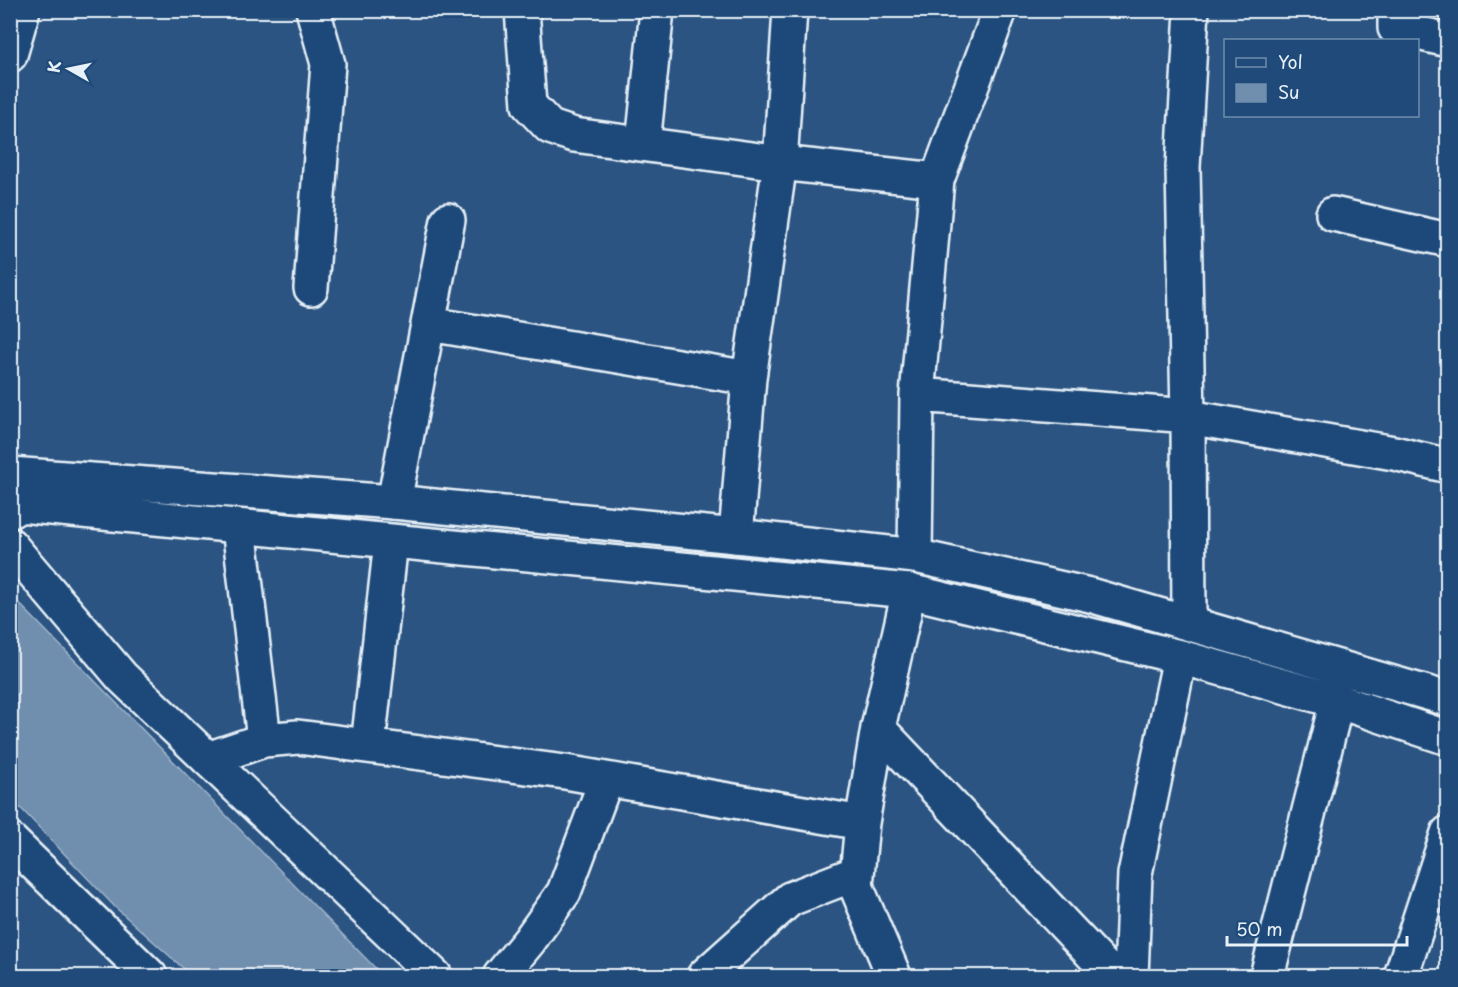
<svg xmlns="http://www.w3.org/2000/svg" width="1458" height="987" font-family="'Playpen Sans',sans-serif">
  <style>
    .water { fill: #708ead; stroke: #a0b6cb; stroke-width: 1.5 }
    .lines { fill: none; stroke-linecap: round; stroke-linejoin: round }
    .minor-casing { stroke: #e8f1f8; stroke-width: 38 }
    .major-casing { stroke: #e8f1f8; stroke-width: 38 }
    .minor { stroke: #1f4a7a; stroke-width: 33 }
    .major { stroke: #1f4a7a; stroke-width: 33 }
  </style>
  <rect width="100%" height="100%" fill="#2b5482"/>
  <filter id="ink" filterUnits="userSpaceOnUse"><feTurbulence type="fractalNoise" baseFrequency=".0167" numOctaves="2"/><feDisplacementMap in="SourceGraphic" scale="12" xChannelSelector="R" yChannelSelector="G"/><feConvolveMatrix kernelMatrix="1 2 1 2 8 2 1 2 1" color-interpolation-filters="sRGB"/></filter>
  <g filter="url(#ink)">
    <path class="water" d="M 11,595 L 383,976 L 192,976 L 116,908 L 11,798 Z"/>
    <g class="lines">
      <g class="minor-casing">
        <path id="minor" d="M 522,10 L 529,105 L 550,127 L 574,135 L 780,163 L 937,180 L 917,395 L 915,556
          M 1395,10 L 1395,28 L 1448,40
          M 10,55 L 23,10
          M 643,144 L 657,10
          M 937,180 L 1000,10
          M 1333,214 L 1448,240
          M 311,288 L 328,64 L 313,10
          M 429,324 L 749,378
          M 917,395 L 1177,415 L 1394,453 L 1448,466
          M 394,502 L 448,220
          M 239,527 L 264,740
          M 736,536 L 749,378 L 780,163 L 790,10
          M 1189,623 L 1188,417 L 1183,167 L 1192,10
          M 878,728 L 1113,976
          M 368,745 L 391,542
          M 208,759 L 264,740 L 298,737 L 565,772 L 862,823
          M 10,840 L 150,976
          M 500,976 L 529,941 L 564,892 L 606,780
          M 704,976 L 790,899 L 857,873
          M 894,976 L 856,886 L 862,823 L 878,728 L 909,591
          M 1131,976 L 1135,874 L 1180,657
          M 1267,976 L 1337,701
          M 1401,976 L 1448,833"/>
      </g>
      <g class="major-casing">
        <path id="major" d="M 10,474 L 394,502 L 736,536 L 915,556 L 1090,595 L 1448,699
          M 10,511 L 20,505 L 909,591 L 1180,657 L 1337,701 L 1448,738
          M 10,545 L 122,677 L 435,976"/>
      </g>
      <use href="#minor" class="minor"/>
      <use href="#major" class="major"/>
    </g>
  </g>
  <rect width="1458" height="987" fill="none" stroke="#1f4a7a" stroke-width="36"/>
  <rect x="18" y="18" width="1422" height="951" fill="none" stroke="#e8f1f8" stroke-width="2" filter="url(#ink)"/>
  <rect x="1224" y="39" width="195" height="78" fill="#1f4a7a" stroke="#6f8dac" stroke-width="1.5"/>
  <rect x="1236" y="58" width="30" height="9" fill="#1f4a7a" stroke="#6f8dac" stroke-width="1.5"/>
  <text x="1278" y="69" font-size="18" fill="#e8f1f8">Yol</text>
  <rect x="1236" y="84" width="30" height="18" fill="#708ead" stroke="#6f8dac" stroke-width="1.5"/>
  <text x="1278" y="99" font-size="18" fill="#e8f1f8">Su</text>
  <g transform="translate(69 69) rotate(279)" stroke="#1f4a7a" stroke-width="4.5" paint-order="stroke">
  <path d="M0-4.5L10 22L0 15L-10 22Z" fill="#e8f1f8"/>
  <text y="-9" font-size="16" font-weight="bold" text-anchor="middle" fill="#e8f1f8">K</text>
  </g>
  <path d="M1227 936v9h180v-9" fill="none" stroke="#e8f1f8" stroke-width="3"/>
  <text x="1236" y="936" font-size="18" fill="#e8f1f8" stroke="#1f4a7a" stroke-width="4.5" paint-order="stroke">50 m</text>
</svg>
